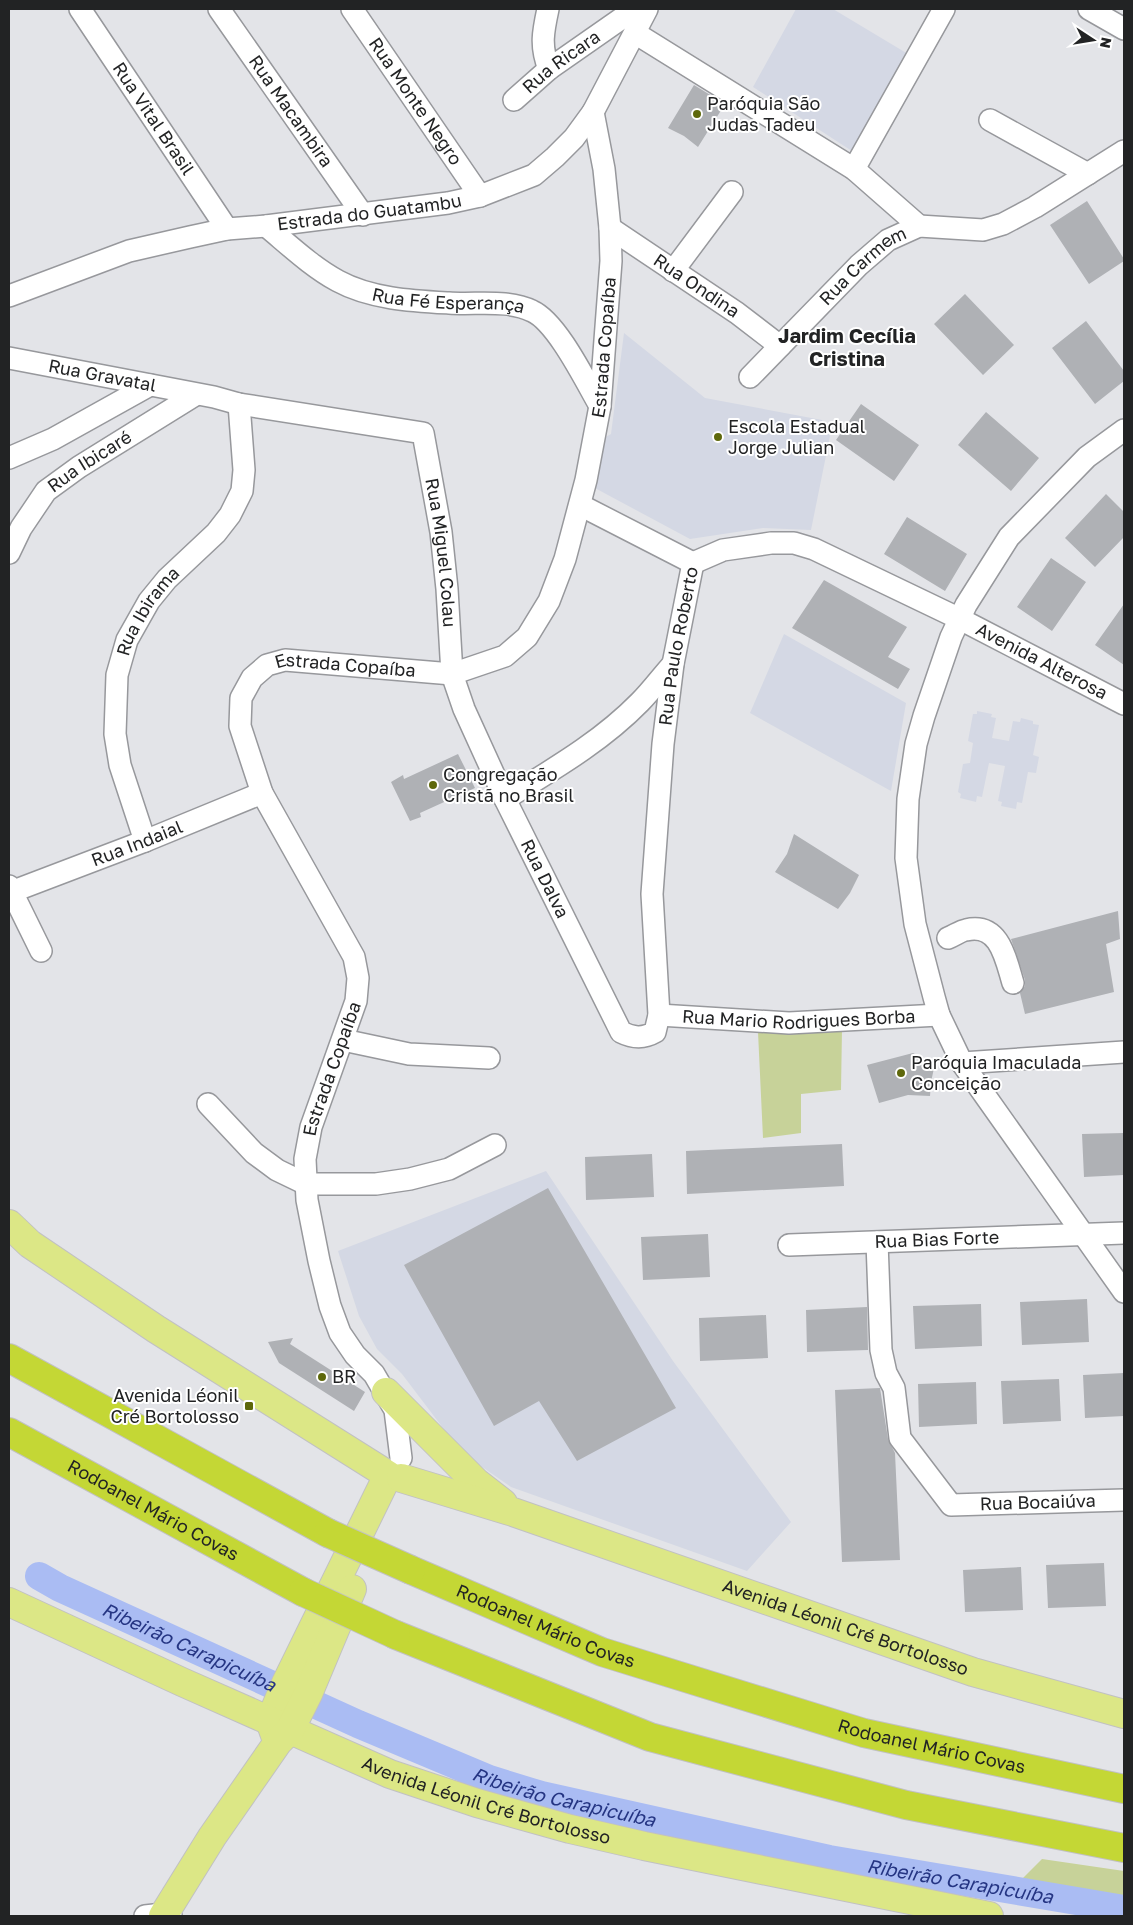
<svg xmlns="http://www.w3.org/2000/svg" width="1133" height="1925" font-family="'Golos Text',sans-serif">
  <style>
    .built { fill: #d4d8e4 }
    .green { fill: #c7d299 }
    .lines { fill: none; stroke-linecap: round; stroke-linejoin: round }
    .river { stroke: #aabcf3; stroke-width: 28 }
    .building { fill: #afb1b5 }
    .minor-casing { stroke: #97989c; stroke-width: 24 }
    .major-casing { stroke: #c1c1c2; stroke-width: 30 }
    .highway-casing { stroke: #c1c1c2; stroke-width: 30 }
    .minor { stroke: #fff; stroke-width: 21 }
    .major { stroke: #dce786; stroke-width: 28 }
    .highway { stroke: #c4d735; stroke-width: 28 }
    .highway-bridge-casing { stroke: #c1c1c2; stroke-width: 30; stroke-linecap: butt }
    .highway-bridge { stroke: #c4d735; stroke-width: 28 }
    .poi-dot { fill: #5e680b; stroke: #fff; stroke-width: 2 }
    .labels { text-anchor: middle; stroke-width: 4; stroke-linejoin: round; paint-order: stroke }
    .street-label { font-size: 18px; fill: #222324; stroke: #fff }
    .poi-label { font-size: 18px; fill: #222324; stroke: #fff; text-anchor: start }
    .water-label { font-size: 19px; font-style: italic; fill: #253583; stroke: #fff }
    .quarter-label { font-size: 20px; font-weight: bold; fill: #222324; stroke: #fff }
  </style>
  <rect width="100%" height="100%" fill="#e3e4e8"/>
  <path class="built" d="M 796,9 L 833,9 L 908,54 L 855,153 L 753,87 Z
    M 624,333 L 705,398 L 822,420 L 830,436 L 811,530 L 763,528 L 690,539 L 593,487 L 604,438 L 611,434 Z
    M 784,634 L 906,703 L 891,791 L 750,713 Z
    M 977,711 L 992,714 L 991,717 L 996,718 L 992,738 L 1009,741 L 1013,721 L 1020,722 L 1021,718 L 1033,721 L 1033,724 L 1039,725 L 1033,755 L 1039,757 L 1036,773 L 1028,772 L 1022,803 L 1017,802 L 1016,809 L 1001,806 L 1002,802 L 998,801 L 1005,766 L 989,763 L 982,797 L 977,796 L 976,802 L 960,798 L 961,794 L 958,792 L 963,764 L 970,763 L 973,743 L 968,741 L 973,714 L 977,714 Z
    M 546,1171 L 673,1361 L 791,1522 L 747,1571 L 511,1487 L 462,1453 L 402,1374 L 377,1349 L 359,1316 L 338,1251 Z"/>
  <path class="green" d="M 842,1029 L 841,1090 L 801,1094 L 801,1133 L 763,1138 L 758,1032 Z
    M 1042,1859 L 1124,1871 L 1124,1902 L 1019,1882 Z"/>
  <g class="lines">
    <path class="river" id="s1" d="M 39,1576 L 60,1588 L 358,1724 L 489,1779 L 541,1795 L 829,1859 L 1124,1909"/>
  </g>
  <path class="building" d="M 694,85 L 725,104 L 698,147 L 684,136 L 668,128 Z
    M 1087,201 L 1124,259 L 1124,261 L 1089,284 L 1050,225 Z
    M 965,294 L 1014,345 L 983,375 L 934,324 Z
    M 1086,321 L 1124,371 L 1124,381 L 1095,404 L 1052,348 Z
    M 861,404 L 919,445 L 894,481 L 836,440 Z
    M 986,412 L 1039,458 L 1011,491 L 958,445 Z
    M 1106,494 L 1124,512 L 1124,537 L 1095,567 L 1065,538 Z
    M 907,517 L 967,554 L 945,591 L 884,554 Z
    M 1051,558 L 1086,582 L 1052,631 L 1017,607 Z
    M 824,580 L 907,627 L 888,657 L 910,669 L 898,689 L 792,628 Z
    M 1124,604 L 1124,665 L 1095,645 Z
    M 458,754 L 475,788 L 420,813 L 421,817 L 410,821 L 391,782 L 403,775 L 404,779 Z
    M 794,834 L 859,875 L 850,893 L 838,909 L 775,872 L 787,854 Z
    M 1118,911 L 1120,939 L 1106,944 L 1114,992 L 1025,1014 L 1020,993 L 1025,986 L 1025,980 L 1011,939 Z
    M 913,1053 L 924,1059 L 936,1059 L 931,1082 L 930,1096 L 908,1095 L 879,1103 L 867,1065 Z
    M 1124,1133 L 1124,1175 L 1084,1177 L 1082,1134 Z
    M 842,1144 L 844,1186 L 687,1194 L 686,1151 Z
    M 652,1154 L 654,1197 L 586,1200 L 585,1157 Z
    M 548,1188 L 676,1408 L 577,1461 L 539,1401 L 494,1426 L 404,1265 Z
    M 708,1234 L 710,1277 L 643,1280 L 641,1237 Z
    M 1087,1299 L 1089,1342 L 1022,1345 L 1020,1302 Z
    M 981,1304 L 982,1346 L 915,1349 L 913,1306 Z
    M 867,1307 L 868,1350 L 807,1352 L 806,1310 Z
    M 766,1315 L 768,1358 L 700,1361 L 699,1318 Z
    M 293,1338 L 290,1344 L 365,1392 L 354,1411 L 279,1363 L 268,1342 Z
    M 1124,1373 L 1124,1416 L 1085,1418 L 1083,1375 Z
    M 1059,1379 L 1061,1421 L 1003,1424 L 1001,1381 Z
    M 976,1382 L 977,1424 L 919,1427 L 918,1384 Z
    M 880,1388 L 888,1439 L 895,1453 L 900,1560 L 842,1562 L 835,1390 Z
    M 1104,1563 L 1106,1606 L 1048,1608 L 1046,1565 Z
    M 1021,1567 L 1023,1610 L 965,1612 L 963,1570 Z"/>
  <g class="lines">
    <g class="minor-casing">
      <g id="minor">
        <path id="s2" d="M 80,9 L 227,229"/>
        <path id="s3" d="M 219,9 L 363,215"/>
        <path id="s4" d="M 352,9 L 480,196"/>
        <path d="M 548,9 C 543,32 540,46 549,69"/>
        <path d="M 1089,9 L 1124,29"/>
        <path d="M 635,33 L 854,169 L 919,226"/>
        <path id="s5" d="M 514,100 L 549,69 L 635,9"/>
        <path d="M 990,120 L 1088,174"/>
        <path d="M 854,169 L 944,9"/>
        <path id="s6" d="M 266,226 C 289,245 312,267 338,281 C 371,299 413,301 449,303 C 476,305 508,299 532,311 C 557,322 586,382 600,406"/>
        <path id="s7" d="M 610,228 L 737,313 L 780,346"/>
        <path d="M 673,271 L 732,192"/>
        <path id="s8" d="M 9,296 L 129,251 L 190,237 L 227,229 L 266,226 L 448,203 L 480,196 L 534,175 L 555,157 L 574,138 L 593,112 L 647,9"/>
        <path id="s9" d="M 9,358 L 214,397 L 239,404 L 423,433 L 441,532 L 447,589 L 452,674 L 464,709 L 505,799 L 621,1032 C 633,1038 643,1039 655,1032 L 659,1015 L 652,894 L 663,744 L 673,664 L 693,563"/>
        <path id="s10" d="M 750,377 L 859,265 L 888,240 L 919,226 L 983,230 L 1003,224 L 1035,207 L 1124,151"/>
        <path d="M 1124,430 L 1087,457 L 1009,537 L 966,605 L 951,637 L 924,716 L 916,744 L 908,799 L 906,858 L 915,924 L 934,997 L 939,1015 L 962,1063 L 1124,1292"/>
        <path d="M 9,458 L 53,439 L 150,385"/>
        <path d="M 580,505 L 693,563"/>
        <path id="s11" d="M 9,553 L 21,528 L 46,491 L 79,467 L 195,395"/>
        <path id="s12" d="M 693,563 L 723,550 L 771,543 L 794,543 L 814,549 L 960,619 L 1124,704"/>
        <path d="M 505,799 C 552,770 601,742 640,702 C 652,690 662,676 673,664"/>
        <path id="s13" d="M 145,841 L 120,765 L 115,734 L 117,675 L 127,640 L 149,601 L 167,579 L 216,533 L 230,515 L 242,491 L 244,470 L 239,404"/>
        <path d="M 9,886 L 41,951"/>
        <path id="s14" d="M 11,892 L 145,841 L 262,793"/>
        <path d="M 948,938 C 954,936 960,931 966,930 C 1000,922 1006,960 1013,983"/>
        <path id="s15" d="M 659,1015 L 789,1023 L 939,1015"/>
        <path d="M 343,1040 L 409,1054 L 489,1058"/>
        <path d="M 962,1063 L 1124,1052"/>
        <path d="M 208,1104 L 254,1153 L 277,1170 L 306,1184 L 376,1184 L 410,1179 L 449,1169 L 495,1145"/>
        <path id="s16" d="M 877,1242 L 881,1350 L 886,1373 L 894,1388 L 900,1438 L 951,1505 L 1124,1500"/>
        <path id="s17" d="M 789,1245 L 1124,1233"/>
        <path id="s18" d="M 401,1458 L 395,1410 L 374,1374 L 355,1355 L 340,1333 L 330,1306 L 319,1261 L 307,1200 L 305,1159 L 311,1127 L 356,1001 L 358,978 L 354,957 L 262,793 L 240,726 L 241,698 L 252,678 L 267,665 L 285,660 L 452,674 L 505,656 L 527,637 L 549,601 L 565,559 L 586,480 L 600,406 L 611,261 L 610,228 L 604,169 L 593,112"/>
        <path d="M 145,1916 L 163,1914 L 171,1916"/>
      </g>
    </g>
    <g class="major-casing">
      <g id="major">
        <path d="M 9,1224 L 30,1244 L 156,1329 L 388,1475 L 286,1683 L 270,1721 L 276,1738"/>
        <path d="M 386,1392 L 476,1482 L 503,1503"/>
        <path id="s19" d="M 401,1478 L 513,1512 L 973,1672 L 1124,1714"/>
        <path id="s20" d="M 9,1602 L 182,1682 L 390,1774 L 477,1803 L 570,1829 L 644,1846 L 989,1916"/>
        <path d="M 163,1916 L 212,1837 L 278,1742 L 290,1730 L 308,1694 L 352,1589"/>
      </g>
    </g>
    <g class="highway-casing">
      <g id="highway">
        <path d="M 9,1358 L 328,1533"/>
        <path id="s21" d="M 9,1432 L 303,1592"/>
        <path id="s22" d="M 411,1570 L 602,1652 L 864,1733 L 1124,1789"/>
        <path d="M 396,1635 L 650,1737 L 906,1805 L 1124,1848"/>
      </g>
    </g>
    <use href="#minor" class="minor"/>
    <use href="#major" class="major"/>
    <use href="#highway" class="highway"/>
    <g class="highway-bridge-casing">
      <path id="highway-bridge" d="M 328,1533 L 411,1570
        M 303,1592 L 396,1635"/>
    </g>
    <use href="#highway-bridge" class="highway-bridge"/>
  </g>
  <g class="poi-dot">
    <circle cx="697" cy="114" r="5"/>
    <circle cx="718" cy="437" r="5"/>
    <circle cx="433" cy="785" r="5"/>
    <circle cx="901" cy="1073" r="5"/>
    <circle cx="322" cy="1377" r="5"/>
    <rect x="244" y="1401" width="10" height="10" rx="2.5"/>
  </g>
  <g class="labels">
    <g class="street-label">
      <text dy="6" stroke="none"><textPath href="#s5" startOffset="61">Rua Ricara</textPath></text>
      <text dy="6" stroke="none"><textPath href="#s4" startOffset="112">Rua Monte Negro</textPath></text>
      <text dy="6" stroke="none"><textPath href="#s3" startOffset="125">Rua Macambira</textPath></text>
      <text dy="6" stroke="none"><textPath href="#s2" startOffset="132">Rua Vital Brasil</textPath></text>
      <text dy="6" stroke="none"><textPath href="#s8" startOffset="372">Estrada do Guatambu</textPath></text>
      <text dy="6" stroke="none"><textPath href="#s10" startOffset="159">Rua Carmem</textPath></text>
      <text dy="6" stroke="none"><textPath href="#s7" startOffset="104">Rua Ondina</textPath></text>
      <text dy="6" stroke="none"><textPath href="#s6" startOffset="204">Rua Fé Esperança</textPath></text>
      <text dy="6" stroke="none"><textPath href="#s18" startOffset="1436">Estrada Copaíba</textPath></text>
      <text dy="6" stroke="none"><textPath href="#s9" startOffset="95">Rua Gravatal</textPath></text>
      <text dy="6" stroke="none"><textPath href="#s11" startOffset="125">Rua Ibicaré</textPath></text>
      <text dy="6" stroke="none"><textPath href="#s9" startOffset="542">Rua Miguel Colau</textPath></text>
      <text dy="6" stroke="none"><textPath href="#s13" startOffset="242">Rua Ibirama</textPath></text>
      <text dy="6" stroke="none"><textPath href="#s9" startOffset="1484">Rua Paulo Roberto</textPath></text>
      <text dy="6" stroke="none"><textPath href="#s12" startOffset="379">Avenida Alterosa</textPath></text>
      <text dy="6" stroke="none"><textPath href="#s18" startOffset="941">Estrada Copaíba</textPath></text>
      <text dy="6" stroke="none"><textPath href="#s14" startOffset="135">Rua Indaial</textPath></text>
      <text dy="6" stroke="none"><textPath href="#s9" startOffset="889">Rua Dalva</textPath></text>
      <text dy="6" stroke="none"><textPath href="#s15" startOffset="140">Rua Mario Rodrigues Borba</textPath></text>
      <text dy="6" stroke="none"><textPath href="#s18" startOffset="416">Estrada Copaíba</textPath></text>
      <text dy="6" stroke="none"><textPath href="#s17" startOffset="148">Rua Bias Forte</textPath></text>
      <text dy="6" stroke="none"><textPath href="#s16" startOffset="370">Rua Bocaiúva</textPath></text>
      <text dy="6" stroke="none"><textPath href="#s21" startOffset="164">Rodoanel Mário Covas</textPath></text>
      <text dy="6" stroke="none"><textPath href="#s22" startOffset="146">Rodoanel Mário Covas</textPath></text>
      <text dy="6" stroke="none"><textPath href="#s19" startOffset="469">Avenida Léonil Cré Bortolosso</textPath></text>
      <text dy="6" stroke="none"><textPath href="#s22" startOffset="551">Rodoanel Mário Covas</textPath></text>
      <text dy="6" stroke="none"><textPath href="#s20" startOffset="518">Avenida Léonil Cré Bortolosso</textPath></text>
    </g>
    <g class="poi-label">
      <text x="707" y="110">Paróquia São<tspan x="707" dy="21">Judas Tadeu</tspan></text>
      <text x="728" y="433">Escola Estadual<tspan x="728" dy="21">Jorge Julian</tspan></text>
      <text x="443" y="781">Congregação<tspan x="443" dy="21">Cristã no Brasil</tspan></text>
      <text x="911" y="1069">Paróquia Imaculada<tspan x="911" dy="21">Conceição</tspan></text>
      <text x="332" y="1383">BR</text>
      <text x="239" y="1402" text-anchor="end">Avenida Léonil<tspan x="239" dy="21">Cré Bortolosso</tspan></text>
    </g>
    <g class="water-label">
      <text dy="7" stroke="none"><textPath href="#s1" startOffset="166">Ribeirão Carapicuíba</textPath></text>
      <text dy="7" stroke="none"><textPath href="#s1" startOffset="571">Ribeirão Carapicuíba</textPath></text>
      <text dy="7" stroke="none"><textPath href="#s1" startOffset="976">Ribeirão Carapicuíba</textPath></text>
    </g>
    <g class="quarter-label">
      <text x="847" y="343">Jardim Cecília<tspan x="847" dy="23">Cristina</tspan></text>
    </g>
  </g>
  <rect width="1133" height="1925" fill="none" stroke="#222324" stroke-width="20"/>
  <g transform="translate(1093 40) rotate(102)" stroke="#ffffff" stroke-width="4" paint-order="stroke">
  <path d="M0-4L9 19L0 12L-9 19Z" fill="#222324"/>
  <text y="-8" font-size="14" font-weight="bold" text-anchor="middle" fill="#222324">N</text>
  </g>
</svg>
